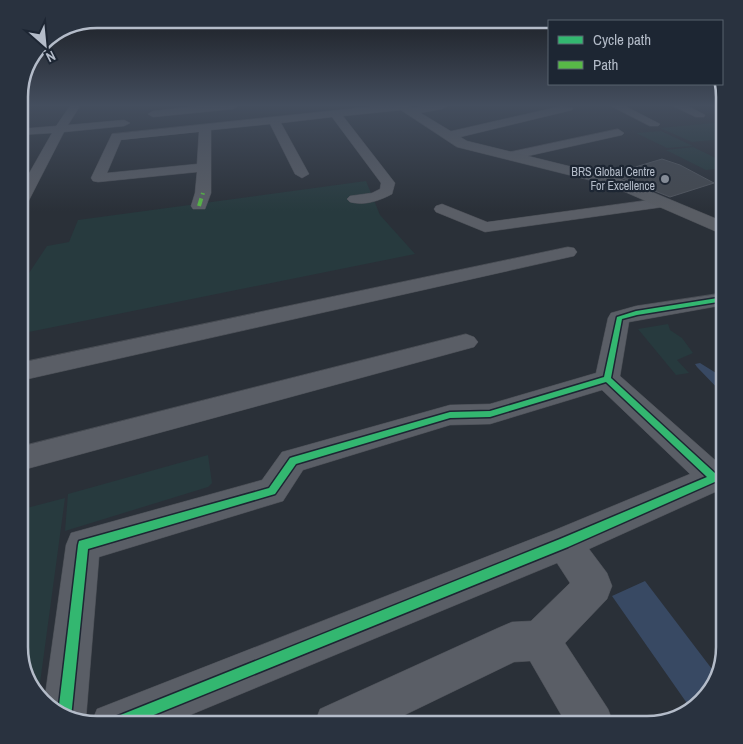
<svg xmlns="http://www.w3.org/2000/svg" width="743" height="744" font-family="'Archivo Narrow',sans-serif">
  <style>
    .green { fill: #273a3e }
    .water { fill: #384963 }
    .building { fill: #444950; stroke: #52575f }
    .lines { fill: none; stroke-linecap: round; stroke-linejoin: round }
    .street-casing { stroke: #484c53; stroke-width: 1 }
    .secondary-casing { stroke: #484c53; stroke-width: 1 }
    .street { fill: #5a5e66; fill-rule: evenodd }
    .secondary { fill: #595d64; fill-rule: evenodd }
    .quiet { stroke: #58b947; stroke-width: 4; stroke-dasharray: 8 4; stroke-linecap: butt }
    .cycleway-casing { stroke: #1d2633; stroke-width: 3 }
    .cycleway { fill: #33b770; fill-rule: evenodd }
    .poi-dot { fill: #848b96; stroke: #1d2633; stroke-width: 2 }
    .labels { text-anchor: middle; stroke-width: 4.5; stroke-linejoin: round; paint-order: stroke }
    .far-poi-label { font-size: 12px; fill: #b4bcc9; stroke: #1d2633; text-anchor: end }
    .rim { fill: none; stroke: #b4bcc9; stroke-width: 2.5 }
  </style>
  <rect width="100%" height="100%" fill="#2a3038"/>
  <path class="green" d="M 724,122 L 724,139 L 692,142 L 660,128 Z
    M 661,131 L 693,146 L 667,148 L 636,133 Z
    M 693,147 L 724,162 L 724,168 L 706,170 L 666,150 Z
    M 366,181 L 380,215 L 415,254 L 19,334 L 19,288 L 47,246 L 69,242 L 78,220 Z
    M 668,324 L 670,330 L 682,338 L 693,353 L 677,360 L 689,373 L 676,375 L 638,329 Z
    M 208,455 L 212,483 L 208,487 L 65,531 L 68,494 Z
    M 65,498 L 40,683 L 33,686 L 19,648 L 19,510 Z"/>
  <path class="water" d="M 700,363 L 724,378 L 724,395 L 697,367 L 695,364 Z
    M 645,581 L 718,677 C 715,688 702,705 691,709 L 612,596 Z"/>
  <path class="building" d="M 662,159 L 680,165 L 714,183 L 670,197 L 612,174 Z"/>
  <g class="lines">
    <g class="street-casing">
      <path id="street" d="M 70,106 L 80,106 L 68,125 L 124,120 L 130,123 L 124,126 L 64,132 L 27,204 L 25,207 L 19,209 L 19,191 L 52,133 L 19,135 L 19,129 L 56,126 Z
        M 198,106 L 238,106 L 233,109 L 153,117 L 148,114 L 153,111 Z
        M 377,106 L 406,107 L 401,110 L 343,116 L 395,183 L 392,194 C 379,201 364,206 350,202 L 347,199 L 350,196 L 372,193 L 380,189 L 381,183 L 332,117 L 281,123 L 309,174 L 302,178 L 295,174 L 270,124 L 211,130 L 211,193 L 205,209 L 193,209 L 191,206 L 195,193 L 197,172 L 98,182 L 93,181 L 91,178 L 112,134 ZM 199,132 L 197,164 L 107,173 L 121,140 Z
        M 423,106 L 447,106 L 442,109 L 409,115 L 404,112 L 405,110 Z
        M 562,106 L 573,108 L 572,110 L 448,140 L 442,136 L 448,132 Z
        M 611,106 L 625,106 L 660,124 L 658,126 L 650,126 Z
        M 673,106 L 688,106 L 705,115 L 704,117 L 696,117 Z
        M 713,106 L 724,106 L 724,112 Z
        M 618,129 L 624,133 L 622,135 L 510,160 L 504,156 L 510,152 Z
        M 664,198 L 670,200 L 672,203 L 670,206 L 485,232 L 436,212 L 434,209 L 436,206 L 442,204 L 487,222 Z
        M 568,247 L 574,248 L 577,252 L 574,256 L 19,381 L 19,363 Z
        M 724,293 L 724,305 L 629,322 L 620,376 L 724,468 L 724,488 L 589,549 L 607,573 L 612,586 L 607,599 L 565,643 L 608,709 L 614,725 L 567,725 L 530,661 L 514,662 L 384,725 L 314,725 L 320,709 L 498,628 L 512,622 L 531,621 L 570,583 L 557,563 L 166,725 L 91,724 L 97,709 L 555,530 L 690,474 L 602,390 L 490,424 L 450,425 L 303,470 L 283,501 L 99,557 L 86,718 L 84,722 L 62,717 L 44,703 L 66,545 L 71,533 L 262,480 L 282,452 L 293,449 L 450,405 L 490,404 L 596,373 L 608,318 L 611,313 L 636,306 Z
        M 466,334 L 474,337 L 478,342 L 474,347 L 19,471 L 19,447 Z"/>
    </g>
    <g class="secondary-casing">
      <path id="secondary" d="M 395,106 L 409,106 L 467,141 L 621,179 L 724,222 L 724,235 L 609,185 L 457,147 Z"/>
    </g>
    <use href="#street" class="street"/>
    <use href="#secondary" class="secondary"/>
    <path class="quiet" d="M 199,206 L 203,193"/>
    <g class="cycleway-casing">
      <path id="cycleway" d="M 724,297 L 724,301 L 637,315 L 622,319 L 611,378 L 717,475 L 719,478 L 717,481 L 568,547 L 129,725 L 106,725 L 108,720 L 113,718 L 560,539 L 707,477 L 606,382 L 490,417 L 450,418 L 296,464 L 275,494 L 88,549 L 71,718 L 70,719 L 62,717 L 58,714 L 78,545 L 79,541 L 269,488 L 290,458 L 293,457 L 450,412 L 490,411 L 604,377 L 617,317 L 636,311 Z"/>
    </g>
    <use href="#cycleway" class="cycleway"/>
  </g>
  <linearGradient id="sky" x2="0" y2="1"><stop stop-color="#171a1f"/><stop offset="0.5" stop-color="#444e5e"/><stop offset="1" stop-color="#444e5e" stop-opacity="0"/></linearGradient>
  <rect width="743" height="211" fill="url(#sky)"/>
  <circle class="poi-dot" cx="665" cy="179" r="5"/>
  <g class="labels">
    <g class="far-poi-label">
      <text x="655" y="176">BRS Global Centre<tspan x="655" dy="14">For Excellence</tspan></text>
    </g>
  </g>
  <path d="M0 0H743V744H0ZM97 28H647A69 69 0 0 1 716 97V647A69 69 0 0 1 647 716H97A69 69 0 0 1 28 647V97A69 69 0 0 1 97 28Z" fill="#29323f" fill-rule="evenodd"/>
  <path class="rim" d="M97 28H647A69 69 0 0 1 716 97V647A69 69 0 0 1 647 716H97A69 69 0 0 1 28 647V97A69 69 0 0 1 97 28Z"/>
  <rect x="548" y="20" width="175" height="65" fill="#1d2633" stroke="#59626f"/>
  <rect x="558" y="36" width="25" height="8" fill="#33b770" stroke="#59626f"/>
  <text x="593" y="45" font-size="15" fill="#b4bcc9">Cycle path</text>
  <rect x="558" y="61" width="25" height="8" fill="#58b947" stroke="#59626f"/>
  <text x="593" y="70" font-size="15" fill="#b4bcc9">Path</text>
  <g transform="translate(45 45) rotate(153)" stroke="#1d2633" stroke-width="4" paint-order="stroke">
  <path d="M0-4L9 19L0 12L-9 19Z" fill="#b4bcc9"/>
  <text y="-8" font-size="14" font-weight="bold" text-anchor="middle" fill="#b4bcc9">N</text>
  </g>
</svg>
